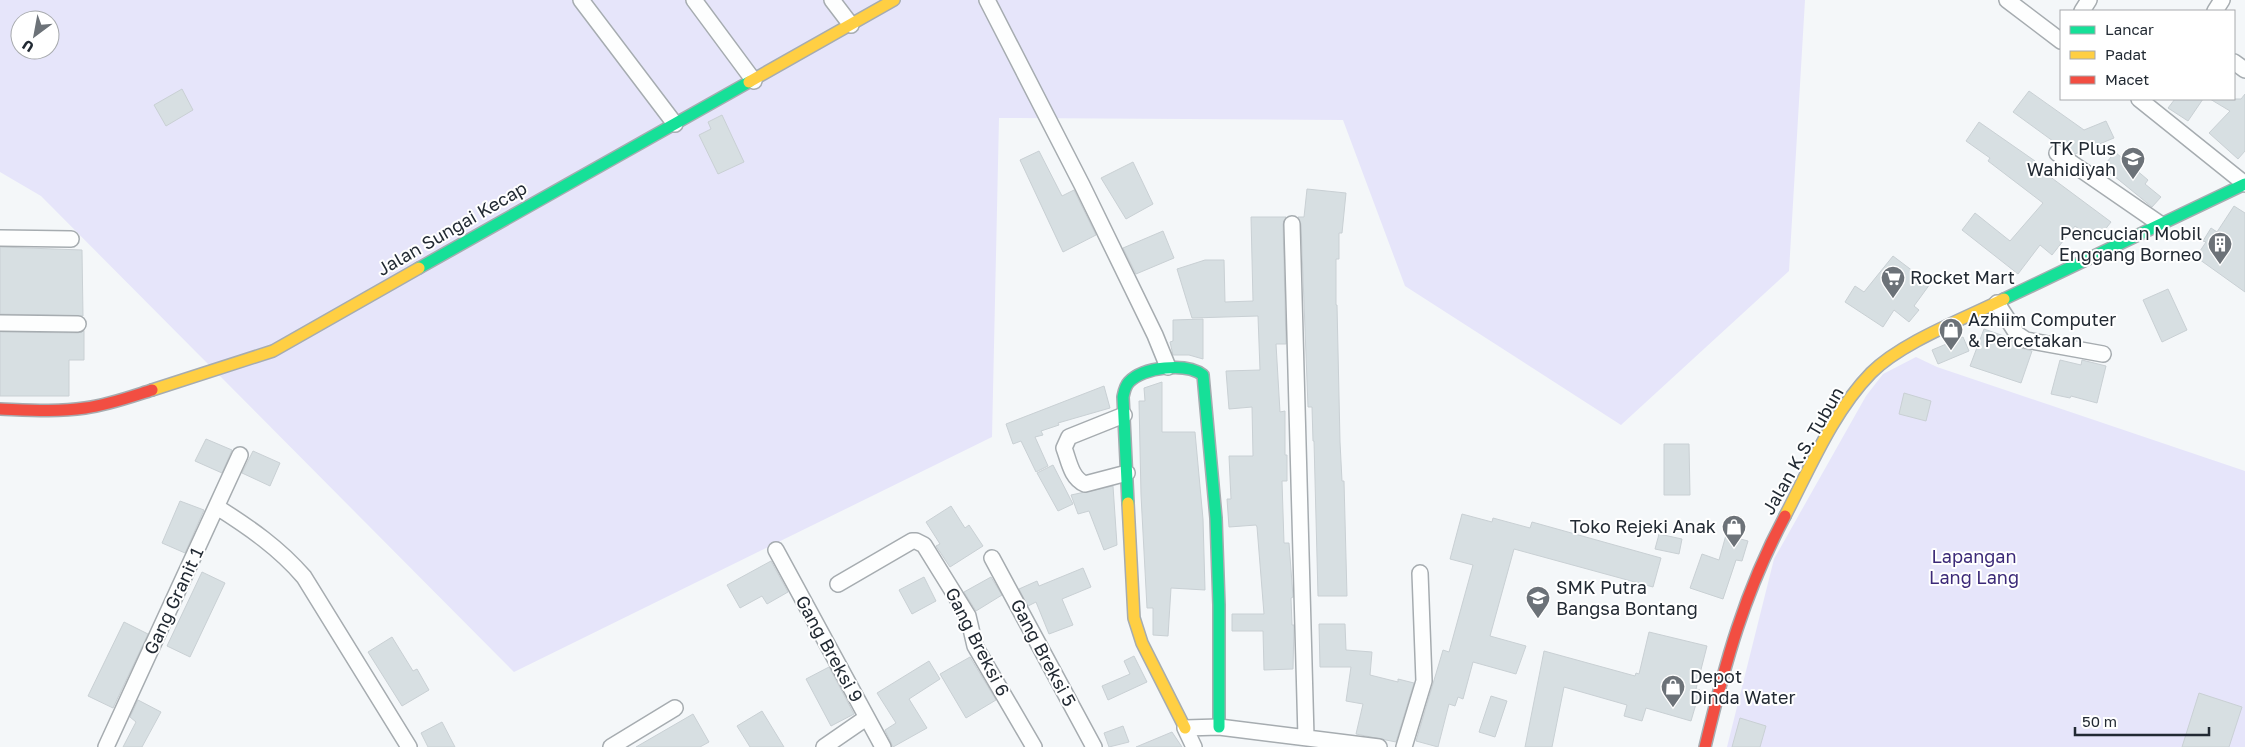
<svg xmlns="http://www.w3.org/2000/svg" width="2245" height="747" viewBox="0 0 2245 747" font-family="'Golos Text',sans-serif">
	<style>
		.green { fill: #e6e5fa; fill-rule: evenodd }
		.building { fill: #d7dfe2; stroke: #c9d0d4 }
		.lines { fill: none; stroke-linecap: round; stroke-linejoin: round }
		.street-casing { stroke: #a6acb0; stroke-width: 18 }
		.fast-casing { stroke: #a6acb0; stroke-width: 14 }
		.slow-casing { stroke: #a6acb0; stroke-width: 14 }
		.jam-casing { stroke: #a6acb0; stroke-width: 14 }
		.street { stroke: #fdfefe; stroke-width: 15 }
		.fast { stroke: #16e098; stroke-width: 11 }
		.slow { stroke: #ffcf43; stroke-width: 11 }
		.jam { stroke: #f24e42; stroke-width: 11 }
		.labels { text-anchor: middle; stroke-width: 4; stroke-linejoin: round; paint-order: stroke }
		.poi-label { font-size: 18px; fill: #222a33; stroke: #fff; text-anchor: start }
		.street-label { font-size: 18px; fill: #222a33; stroke: #fff }
		.park-label { font-size: 18px; fill: #3c2a78; stroke: #fff }
	</style>
	<rect width="100%" height="100%" fill="#f4f7f9"/>
	<path class="green" d="M 0,0 L 1805,0 L 1789,271 L 1621,425 L 1405,286 L 1343,120 L 999,118 L 992,437 L 514,672 L 41,196 L 0,172 ZM 20,20 L 50,20 L 50,50 L 20,50 Z
		M 1916,357 L 1937,367 L 2245,471 L 2245,747 L 1727,747 L 1774,559 L 1866,396 L 1883,374 Z"/>
	<path class="building" d="M 182,89 L 193,110 L 166,126 L 154,105 Z
		M 2029,91 L 2084,130 L 2106,121 L 2114,138 L 2075,154 L 2057,144 L 2013,112 Z
		M 2245,94 L 2245,151 L 2238,159 L 2209,133 L 2230,111 L 2210,99 L 2241,99 Z
		M 2175,99 L 2203,99 L 2188,121 L 2168,108 Z
		M 722,115 L 744,162 L 718,174 L 699,135 L 711,129 L 708,122 Z
		M 1979,122 L 2035,161 L 2033,164 L 2111,222 L 2097,240 L 2095,241 L 2075,226 L 2052,255 L 2040,245 L 2018,274 L 1962,230 L 1975,213 L 2010,241 L 2043,203 L 1988,161 L 1990,158 L 1966,141 Z
		M 1039,151 L 1062,196 L 1074,190 L 1096,235 L 1063,252 L 1020,160 Z
		M 2115,152 L 2148,180 L 2145,184 L 2161,197 L 2152,207 L 2103,167 Z
		M 1133,162 L 1153,204 L 1126,219 L 1101,178 Z
		M 1307,189 L 1346,193 L 1342,233 L 1339,233 L 1339,259 L 1336,259 L 1336,305 L 1337,305 L 1340,442 L 1342,481 L 1344,481 L 1347,596 L 1318,596 L 1314,441 L 1313,441 L 1312,407 L 1308,407 L 1301,224 L 1298,217 L 1304,217 Z
		M 2234,206 L 2245,213 L 2245,292 L 2196,257 L 2206,242 L 2203,241 L 2211,228 L 2217,232 Z
		M 1251,217 L 1286,217 L 1283,224 L 1286,344 L 1276,344 L 1280,412 L 1285,411 L 1285,455 L 1287,455 L 1287,481 L 1282,481 L 1284,543 L 1289,543 L 1293,597 L 1291,598 L 1292,625 L 1294,625 L 1293,669 L 1264,670 L 1263,631 L 1232,631 L 1232,614 L 1264,614 L 1257,527 L 1256,525 L 1229,527 L 1227,499 L 1231,499 L 1229,456 L 1253,456 L 1252,407 L 1229,409 L 1226,371 L 1260,370 L 1258,316 L 1192,318 L 1177,269 L 1205,260 L 1224,260 L 1225,302 L 1253,301 Z
		M 1163,231 L 1174,258 L 1136,274 L 1123,248 Z
		M 0,247 L 82,250 L 83,316 L 0,314 Z
		M 1893,256 L 1930,284 L 1914,306 L 1919,310 L 1909,322 L 1894,310 L 1883,327 L 1845,302 L 1855,286 L 1864,292 Z
		M 2168,289 L 2187,330 L 2162,342 L 2143,300 Z
		M 1203,319 L 1203,359 L 1189,355 L 1173,355 L 1170,342 L 1173,341 L 1173,320 Z
		M 1984,329 L 2004,336 L 2021,348 L 2032,351 L 2021,383 L 1970,366 Z
		M 84,331 L 84,360 L 69,360 L 69,396 L 0,396 L 0,332 L 78,333 Z
		M 1963,337 L 1969,351 L 1938,364 L 1932,350 Z
		M 2060,360 L 2081,365 L 2082,360 L 2106,366 L 2097,403 L 2071,396 L 2070,398 L 2051,394 Z
		M 1162,382 L 1162,432 L 1195,432 L 1203,519 L 1205,590 L 1171,588 L 1168,636 L 1153,635 L 1153,608 L 1147,608 L 1141,495 L 1139,401 L 1145,401 L 1144,388 Z
		M 1104,386 L 1110,408 L 1058,423 L 1059,425 L 1041,431 L 1043,435 L 1035,437 L 1048,466 L 1036,472 L 1021,441 L 1013,444 L 1006,424 Z
		M 1904,393 L 1931,401 L 1926,421 L 1899,414 Z
		M 206,439 L 232,450 L 222,473 L 195,461 Z
		M 1664,444 L 1689,444 L 1690,495 L 1664,495 Z
		M 253,451 L 280,463 L 270,486 L 242,473 Z
		M 1053,465 L 1073,504 L 1058,511 L 1037,473 Z
		M 1113,486 L 1117,545 L 1104,550 L 1089,511 L 1078,514 L 1071,495 Z
		M 180,501 L 204,510 L 185,553 L 162,543 Z
		M 951,506 L 965,528 L 969,525 L 983,546 L 950,567 L 936,546 L 940,544 L 926,522 Z
		M 1462,514 L 1492,522 L 1493,518 L 1530,528 L 1532,522 L 1661,558 L 1653,587 L 1514,549 L 1490,636 L 1526,646 L 1516,674 L 1473,662 L 1463,699 L 1458,697 L 1455,706 L 1449,704 L 1438,747 L 1416,741 L 1443,650 L 1449,652 L 1473,565 L 1450,559 Z
		M 1659,534 L 1682,539 L 1679,554 L 1655,549 Z
		M 1726,535 L 1748,541 L 1742,561 L 1736,560 L 1723,599 L 1690,588 L 1702,554 L 1719,560 Z
		M 771,561 L 788,592 L 767,604 L 762,596 L 740,608 L 727,585 Z
		M 1083,568 L 1091,587 L 1062,599 L 1073,625 L 1049,634 L 1036,602 L 1028,606 L 1019,589 L 1037,581 L 1039,586 Z
		M 202,572 L 225,583 L 190,657 L 167,646 Z
		M 924,577 L 936,601 L 912,614 L 899,590 Z
		M 991,577 L 1002,595 L 976,611 L 964,592 Z
		M 124,622 L 148,634 L 113,708 L 88,696 Z
		M 1319,624 L 1345,624 L 1346,650 L 1372,652 L 1370,675 L 1398,682 L 1398,679 L 1414,683 L 1396,742 L 1356,734 L 1363,704 L 1346,701 L 1351,667 L 1320,667 Z
		M 1649,632 L 1707,646 L 1696,689 L 1700,690 L 1691,721 L 1646,708 L 1642,721 L 1624,716 L 1627,705 L 1564,687 L 1552,747 L 1525,747 L 1544,651 L 1635,676 L 1636,673 L 1639,674 Z
		M 392,637 L 413,671 L 417,669 L 429,690 L 402,706 L 368,652 Z
		M 1134,656 L 1147,682 L 1108,700 L 1102,686 L 1130,674 L 1124,661 Z
		M 970,657 L 996,700 L 966,718 L 940,674 Z
		M 929,661 L 940,679 L 909,699 L 927,728 L 893,747 L 885,730 L 896,723 L 877,693 Z
		M 829,667 L 854,714 L 831,726 L 806,679 Z
		M 2199,693 L 2242,707 L 2229,747 L 2182,747 Z
		M 1491,696 L 1507,701 L 1495,737 L 1479,732 Z
		M 138,700 L 161,712 L 142,747 L 123,747 L 136,722 L 130,717 Z
		M 762,711 L 784,747 L 750,747 L 737,726 Z
		M 693,714 L 709,742 L 700,747 L 636,747 Z
		M 1740,718 L 1766,726 L 1760,747 L 1732,747 Z
		M 442,722 L 455,747 L 428,747 L 421,733 Z
		M 1123,726 L 1129,742 L 1109,747 L 1104,733 Z
		M 1172,732 L 1182,747 L 1136,747 Z"/>
	<g class="lines">
		<defs>
			<path id="street" d="M 581,0 L 675,124
				M 694,0 L 754,81
				M 832,0 L 851,25
				M 987,0 L 1082,185 L 1155,335 L 1168,367
				M 2007,0 L 2061,41
				M 2082,11 L 2089,0
				M 2215,11 L 2222,0
				M 2234,62 L 2245,70
				M 2139,99 L 2245,184
				M 2057,153 L 2160,224
				M 1292,224 L 1306,737
				M 0,238 L 71,239
				M 1997,303 L 2017,334 L 2026,340 L 2103,354
				M 0,323 L 78,324
				M 1124,415 L 1069,437 L 1064,448 C 1069,461 1071,478 1085,484 L 1127,473
				M 217,507 C 250,528 279,548 304,577 L 409,747
				M 776,550 L 883,747
				M 992,558 L 1094,747
				M 838,584 L 912,541 L 916,541 L 924,545 L 968,616 L 975,646 L 1034,747
				M 106,747 L 240,455
				M 611,747 L 675,708
				M 824,747 L 866,718
				M 1194,747 L 1185,728 L 1219,727 L 1379,747
				M 1404,747 L 1424,681 L 1420,573"/>
			<path id="fast" d="M 419,268 L 749,82
				M 2004,299 L 2245,184
				M 1128,503 L 1123,397 C 1124,392 1125,386 1129,382 C 1143,367 1186,362 1203,375 L 1216,518 L 1219,605 L 1219,727"/>
			<path id="slow" d="M 749,82 L 894,0
				M 152,390 L 273,351 L 419,268
				M 1128,503 L 1134,618 L 1142,643 L 1185,728
				M 1785,516 C 1810,468 1833,412 1871,373 C 1902,342 1964,319 2004,299"/>
			<path id="jam" d="M 0,409 C 28,410 57,412 85,408 C 108,405 130,397 152,390
				M 1705,747 C 1725,663 1744,593 1785,516"/>
		</defs>
		<use href="#street" class="street-casing"/>
		<use href="#fast" class="fast-casing"/>
		<use href="#slow" class="slow-casing"/>
		<use href="#jam" class="jam-casing"/>
		<use href="#street" class="street"/>
		<use href="#fast" class="fast"/>
		<use href="#slow" class="slow"/>
		<use href="#jam" class="jam"/>
	</g>
	<defs>
		<symbol id="school-pin" viewBox="-11 -11 22 30"><path d="M0 17L-7.5 6A9.5 9.5 0 1 1 7.5 6Z" fill="#6c7278" stroke="#fff"/><path d="M0-5L7-2L0 1L-7-2ZM-4 1L0 2.5L4 1V4Q0 6-4 4Z" fill="#fff"/></symbol>
		<symbol id="building-pin" viewBox="-11 -11 22 30"><path d="M0 17L-7.5 6A9.5 9.5 0 1 1 7.5 6Z" fill="#6c7278" stroke="#fff"/><path d="M-4-6H4V6H1V3H-1V6H-4ZM-2.5-4.3h1.7v1.8h-1.7ZM.8-4.3h1.7v1.8H.8ZM-2.5-1h1.7V.8h-1.7ZM.8-1h1.7V.8H.8Z" fill="#fff"/></symbol>
		<symbol id="supermarket-pin" viewBox="-11 -11 22 30"><path d="M0 17L-7.5 6A9.5 9.5 0 1 1 7.5 6Z" fill="#6c7278" stroke="#fff"/><path d="M-6-5.5h2.5l.6 2H6L4.5 2H-2.5L-4.4-4H-6ZM-1.5 3.2a1.3 1.3 0 1 0 .1 0ZM3 3.2a1.3 1.3 0 1 0 .1 0Z" fill="#fff"/></symbol>
		<symbol id="shop-pin" viewBox="-11 -11 22 30"><path d="M0 17L-7.5 6A9.5 9.5 0 1 1 7.5 6Z" fill="#6c7278" stroke="#fff"/><path d="M-5-2.5h2.3a2.7 3.5 0 0 1 5.4 0H5L5.5 6h-11ZM-1.5-2.5h3a1.5 2.3 0 0 0-3 0Z" fill="#fff"/></symbol>
	</defs>
	<g fill-rule="evenodd">
		<use href="#school-pin" x="2119" y="145" width="28" height="38"/>
		<use href="#building-pin" x="2206" y="230" width="28" height="38"/>
		<use href="#supermarket-pin" x="1879" y="264" width="28" height="38"/>
		<use href="#shop-pin" x="1937" y="316" width="28" height="38"/>
		<use href="#shop-pin" x="1720" y="513" width="28" height="38"/>
		<use href="#school-pin" x="1524" y="584" width="28" height="38"/>
		<use href="#shop-pin" x="1659" y="673" width="28" height="38"/>
	</g>
	<g class="labels">
		<g class="poi-label">
			<text x="2116" y="155" text-anchor="end">TK Plus<tspan x="2116" dy="21">Wahidiyah</tspan></text>
			<text x="2202" y="240" text-anchor="end">Pencucian Mobil<tspan x="2202" dy="21">Enggang Borneo</tspan></text>
			<text x="1910" y="284">Rocket Mart</text>
			<text x="1968" y="326">Azhiim Computer<tspan x="1968" dy="21">&amp; Percetakan</tspan></text>
			<text x="1716" y="533" text-anchor="end">Toko Rejeki Anak</text>
			<text x="1556" y="594">SMK Putra<tspan x="1556" dy="21">Bangsa Bontang</tspan></text>
			<text x="1690" y="683">Depot<tspan x="1690" dy="21">Dinda Water</tspan></text>
		</g>
		<g class="street-label">
			<text transform="translate(452 229) rotate(-30)" y="6">Jalan Sungai Kecap</text>
			<text transform="translate(1803 451) rotate(-60)" y="6">Jalan K.S. Tubun</text>
			<text transform="translate(174 601) rotate(-65)" y="6">Gang Granit 1</text>
			<text transform="translate(977 642) rotate(63)" y="6">Gang Breksi 6</text>
			<text transform="translate(829 649) rotate(61)" y="6">Gang Breksi 9</text>
			<text transform="translate(1043 653) rotate(62)" y="6">Gang Breksi 5</text>
		</g>
		<g class="park-label">
			<text x="1974" y="563">Lapangan<tspan x="1974" dy="21">Lang Lang</tspan></text>
		</g>
	</g>
	<rect x="2060" y="10" width="175" height="90" fill="#ffffff" stroke="#a7aaad"/>
	<rect x="2070" y="26" width="25" height="8" fill="#16e098" stroke="#a7aaad"/>
	<text x="2105" y="35" font-size="15" fill="#222a33">Lancar</text>
	<rect x="2070" y="51" width="25" height="8" fill="#ffcf43" stroke="#a7aaad"/>
	<text x="2105" y="60" font-size="15" fill="#222a33">Padat</text>
	<rect x="2070" y="76" width="25" height="8" fill="#f24e42" stroke="#a7aaad"/>
	<text x="2105" y="85" font-size="15" fill="#222a33">Macet</text>
	<g transform="translate(35 35) rotate(212)"><circle r="24" fill="#ffffff" stroke="#a7aaad"/>
	<path d="M0-4L9 19L0 12L-9 19Z" fill="#6c7278"/>
	<text y="-8" font-size="14" font-weight="bold" text-anchor="middle" fill="#222a33">U</text>
	</g>
	<path d="M2075 727v8h134v-8" fill="none" stroke="#222a33" stroke-width="2.5"/>
	<text x="2082" y="727" font-size="15" fill="#222a33" stroke="#ffffff" stroke-width="4" paint-order="stroke">50 m</text>
</svg>
